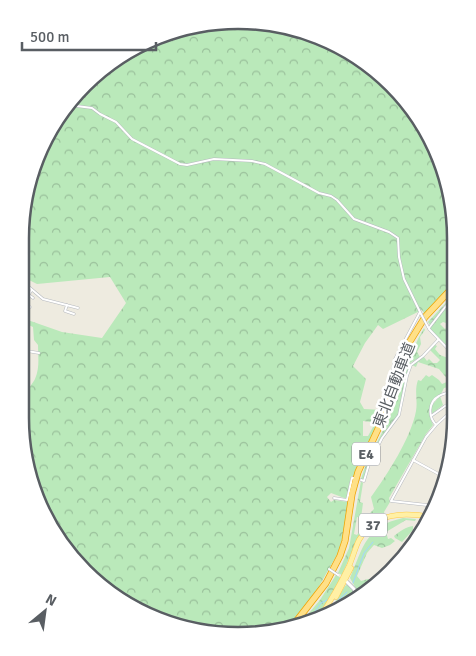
<svg xmlns="http://www.w3.org/2000/svg" width="476" height="656" viewBox="0 0 476 656" font-family="Signika,'Noto Sans JP',sans-serif">
	<style>
		.green { fill: #bae9ba }
		.forest { fill: url(#forest-crowns); fill-rule: evenodd }
		.lines { fill: none; stroke-linecap: round; stroke-linejoin: round }
		.stream { stroke: #a0d6ff; stroke-width: 1 }
		.minor-casing { stroke: #b6b9bf; stroke-width: 3 }
		.tertiary-casing { stroke: #b6b9bf; stroke-width: 4.5 }
		.primary-casing { stroke: #ffcb49; stroke-width: 5.5 }
		.motorway-casing { stroke: #efa300; stroke-width: 7 }
		.minor { stroke: #fff; stroke-width: 2 }
		.tertiary { stroke: #fff; stroke-width: 3 }
		.primary { stroke: #fff0a5; stroke-width: 4.5 }
		.motorway { stroke: #ffe087; stroke-width: 5.5 }
		.minor-bridge-casing { stroke: #b6b9bf; stroke-width: 3; stroke-linecap: butt }
		.minor-bridge { stroke: #fff; stroke-width: 2 }
		.labels { text-anchor: middle; stroke-width: 5; stroke-linejoin: round; paint-order: stroke }
		.shield { fill: #fff; stroke: #8b8e92; stroke-width: 1 }
		.shield-label { font-size: 14px; font-weight: bold; fill: #595e63 }
		.street-label { font-size: 15px; fill: #595e63; stroke: #fff }
		.rim { fill: none; stroke: #595e63; stroke-width: 2.5 }
	</style>
	<defs>
		<pattern id="forest-crowns" width="20" height="18" patternUnits="userSpaceOnUse" patternTransform="scale(1.25)"><rect width="20" height="18" fill="#bae9ba"/><path d="M2 6a3 3 0 1 1 6 0M12 15a3 3 0 1 1 6 0" fill="none" stroke="#9ac09b"/></pattern>
	</defs>
	<rect width="100%" height="100%" fill="#eeebe0"/>
	<path class="green" d="M 440,396 L 443,405 L 433,413 L 431,413 L 432,405 Z"/>
	<path class="forest" d="M 253,20 L 335,43 L 402,94 L 439,154 L 454,209 L 455,282 L 425,315 L 422,310 L 383,329 L 378,325 L 365,343 L 353,366 L 366,379 L 360,402 L 364,409 L 383,410 L 354,477 L 351,476 L 347,499 L 331,493 L 327,497 L 331,502 L 334,500 L 349,502 L 345,529 L 338,553 L 318,588 L 286,629 L 266,634 L 196,632 L 142,614 L 94,582 L 57,539 L 28,475 L 20,418 L 20,392 L 29,390 C 30,385 33,383 35,379 C 40,368 38,356 38,345 L 34,340 L 33,327 L 22,322 L 22,318 L 62,332 L 102,338 L 126,303 L 110,277 L 37,284 L 23,277 L 24,195 L 49,129 L 94,74 L 168,31 ZM 363,421 L 371,422 L 373,427 L 368,436 L 363,436 Z
		M 455,293 L 455,297 L 444,306 L 430,325 L 428,322 Z
		M 446,307 L 455,310 L 455,318 L 452,321 L 455,324 L 455,331 L 449,321 L 446,323 L 443,322 L 440,324 L 445,329 L 447,327 L 455,335 L 455,352 L 449,349 L 430,329 L 432,324 Z
		M 424,328 L 425,330 L 420,337 L 421,344 L 417,352 L 420,357 L 410,363 L 399,413 L 394,422 L 385,432 L 370,461 L 364,479 L 361,479 C 368,455 382,435 392,412 C 403,384 408,354 424,328 Z
		M 435,345 L 437,346 L 435,349 L 440,355 L 448,358 L 449,352 L 455,357 L 455,365 L 453,358 L 447,361 L 453,377 L 455,377 L 455,387 L 453,386 L 444,388 L 441,394 L 431,403 L 430,417 L 433,425 L 426,434 L 389,498 L 390,502 L 384,512 L 385,516 L 373,523 L 353,549 L 342,575 L 338,573 L 349,548 L 361,481 L 363,483 L 360,502 L 363,503 L 361,518 L 357,517 L 354,534 L 357,535 L 363,526 L 361,522 L 374,509 L 371,497 C 387,475 411,438 416,411 C 418,400 414,391 418,380 L 421,381 L 426,375 L 429,377 L 432,375 L 439,380 L 442,384 L 449,381 L 439,369 L 418,362 L 416,367 L 412,365 L 424,357 L 427,361 L 429,359 L 433,363 L 437,363 L 440,360 L 430,350 Z
		M 403,518 L 416,519 L 415,521 L 406,520 L 386,532 L 388,539 L 391,538 L 395,541 L 390,545 L 382,548 L 374,545 L 367,553 L 357,576 L 361,581 L 368,579 L 383,580 L 360,596 L 350,578 C 363,547 366,526 403,518 Z
		M 413,526 L 413,530 L 402,542 L 395,538 L 394,536 C 400,531 406,527 413,526 Z
		M 336,575 L 341,578 L 315,621 L 299,625 L 320,600 Z
		M 348,584 L 354,593 L 355,599 L 327,616 L 345,586 Z"/>
	<g class="lines">
		<path class="stream" d="M 353,583 L 364,553 L 373,542
			M 333,599 L 340,599 L 347,592
			M 307,623 L 321,603 L 329,599"/>
		<defs>
			<path id="minor" d="M 69,105 L 92,108 L 100,114 L 116,122 L 132,139 L 180,164 L 187,165 L 214,159 L 252,161 L 265,164 L 319,193 L 331,196 L 337,200 L 354,219 L 389,232 L 398,238 L 399,257 L 404,279 L 421,314
				M 23,282 L 43,299 L 78,308
				M 29,295 L 33,298
				M 67,305 L 65,311 L 74,314
				M 22,306 L 31,291
				M 22,307 L 30,307
				M 429,328 L 446,306 L 455,308
				M 429,329 L 450,351
				M 21,350 L 39,353
				M 21,390 L 22,327
				M 455,391 C 450,392 444,393 439,396 C 428,402 428,417 436,425 L 447,415 L 455,411
				M 386,399 L 395,359 L 420,312
				M 431,416 L 445,406 L 455,401
				M 436,425 L 426,437 L 391,501 L 436,506
				M 413,460 L 444,477
				M 361,480 L 364,481 L 369,464 L 382,438 L 399,415 L 407,376 L 411,365 L 423,356 L 438,340
				M 334,498 L 347,500 L 352,478 L 354,478
				M 426,515 L 427,505"/>
			<path id="tertiary" d="M 450,351 L 455,355
				M 345,580 L 354,589 L 357,598"/>
			<path id="primary" d="M 336,597 L 351,568
				M 318,620 C 330,602 340,585 349,566 C 353,557 355,548 359,540 C 376,512 403,512 431,517"/>
			<path id="motorway" d="M 291,628 L 326,583 L 340,556 L 345,541 L 352,494 L 358,472 L 385,414 L 409,343 L 425,317 L 455,285"/>
		</defs>
		<use href="#minor" class="minor-casing"/>
		<use href="#tertiary" class="tertiary-casing"/>
		<use href="#primary" class="primary-casing"/>
		<use href="#motorway" class="motorway-casing"/>
		<use href="#minor" class="minor"/>
		<use href="#tertiary" class="tertiary"/>
		<use href="#primary" class="primary"/>
		<use href="#motorway" class="motorway"/>
		<defs>
			<path id="minor-bridge" d="M 421,314 L 428,327
				M 329,569 L 338,575"/>
		</defs>
		<use href="#minor-bridge" class="minor-bridge-casing"/>
		<use href="#minor-bridge" class="minor-bridge"/>
	</g>
	<g class="labels">
		<g class="shield">
			<rect x="352" y="442.5" width="28" height="23" rx="4"/>
			<rect x="359" y="513.5" width="28" height="23" rx="4"/>
		</g>
		<g class="shield-label">
			<text x="366" y="459">E4</text>
			<text x="373" y="530">37</text>
		</g>
		<g class="street-label">
			<text transform="translate(394 385) rotate(-69)" y="5">東北自動車道</text>
		</g>
	</g>
	<path d="M0 0H476V656H0ZM238 29H238A209 209 0 0 1 447 238V418A209 209 0 0 1 238 627H238A209 209 0 0 1 29 418V238A209 209 0 0 1 238 29Z" fill="#fff" fill-rule="evenodd"/>
	<path class="rim" d="M238 29H238A209 209 0 0 1 447 238V418A209 209 0 0 1 238 627H238A209 209 0 0 1 29 418V238A209 209 0 0 1 238 29Z"/>
	<g transform="translate(45 611) rotate(29)" stroke="#ffffff" stroke-width="4" paint-order="stroke">
	<path d="M0-4L9 19L0 12L-9 19Z" fill="#595e63"/>
	<text y="-8" font-size="14" font-weight="bold" text-anchor="middle" fill="#595e63">N</text>
	</g>
	<path d="M22 42v8h134v-8" fill="none" stroke="#595e63" stroke-width="2.5"/>
	<text x="30" y="42" font-size="15" fill="#595e63" stroke="#ffffff" stroke-width="4" paint-order="stroke">500 m</text>
</svg>
